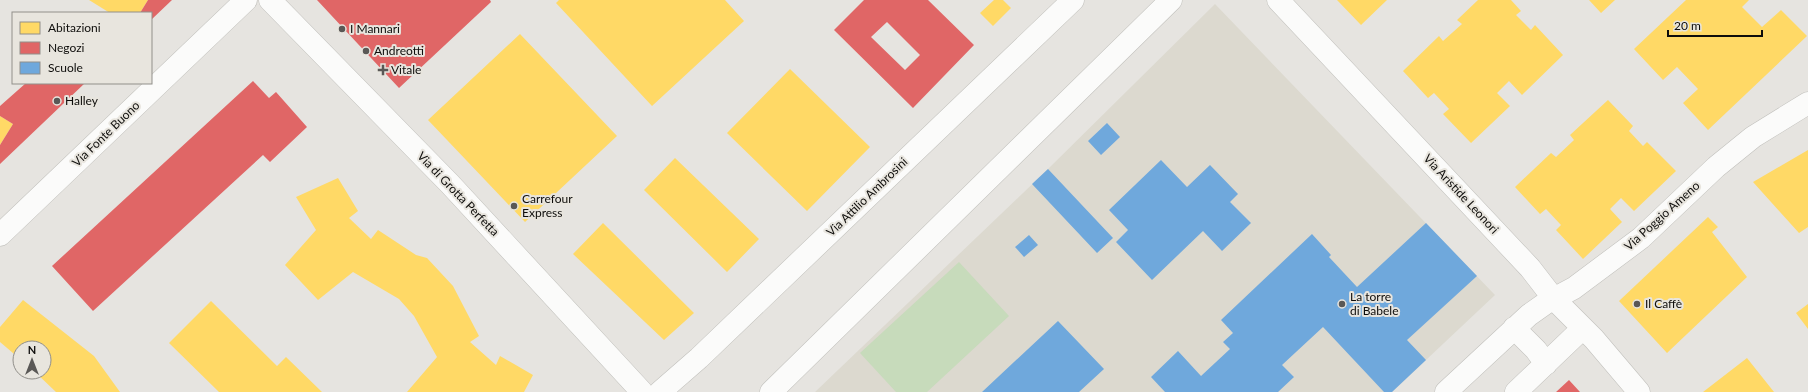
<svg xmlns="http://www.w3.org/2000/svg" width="1808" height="392" viewBox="0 0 1808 392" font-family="Lato,sans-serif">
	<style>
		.built { fill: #dcd9cf }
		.green { fill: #c7dbbb }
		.homes { fill: #ffd966 }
		.shops { fill: #e06666; fill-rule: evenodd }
		.schools { fill: #6fa8dc }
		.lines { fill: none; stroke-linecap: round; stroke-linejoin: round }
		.minor-casing { stroke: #c1c0bc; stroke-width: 23 }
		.minor { stroke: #fbfbfa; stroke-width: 22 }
		.poi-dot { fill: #5a5856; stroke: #e8e5de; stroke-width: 1.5 }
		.labels { text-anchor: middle; stroke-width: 4; stroke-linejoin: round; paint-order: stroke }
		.poi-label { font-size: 12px; fill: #0e0d0b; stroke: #e8e5de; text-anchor: start }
		.street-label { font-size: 12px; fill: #0e0d0b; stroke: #e8e5de }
	</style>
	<rect width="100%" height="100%" fill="#e6e4e0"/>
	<path class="built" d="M 1215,4 L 1495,295 L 1392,392 L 815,392 L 1048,169 Z"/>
	<path class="green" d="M 959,262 L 1009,316 L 927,392 L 896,392 L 860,353 Z"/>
	<path class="homes" d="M 89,0 L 148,0 L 140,13 L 110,13 Z
		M 559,0 L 725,0 L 744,21 L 652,106 L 556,3 Z
		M 994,0 L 1003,0 L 1011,8 L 993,26 L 980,13 Z
		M 1337,0 L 1387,0 L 1361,25 Z
		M 1478,0 L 1511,0 L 1521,11 L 1516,15 L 1531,30 L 1535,25 L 1563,55 L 1522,95 L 1509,81 L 1497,93 L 1510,106 L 1471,143 L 1443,114 L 1449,109 L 1434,93 L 1428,98 L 1403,71 L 1439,36 L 1443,41 L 1462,24 L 1457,20 Z
		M 1589,0 L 1615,0 L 1601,13 Z
		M 1686,0 L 1749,0 L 1742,7 L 1762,27 L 1781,10 L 1807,36 L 1708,130 L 1683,103 L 1698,89 L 1677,67 L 1663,80 L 1634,49 Z
		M 520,34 L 617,136 L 525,222 L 428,120 Z
		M 790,69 L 870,147 L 807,211 L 727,133 Z
		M 1608,100 L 1633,126 L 1629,131 L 1643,146 L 1647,142 L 1676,171 L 1634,211 L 1621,198 L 1610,209 L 1622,222 L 1583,259 L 1556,230 L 1561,225 L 1546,209 L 1540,214 L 1515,187 L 1551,153 L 1556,157 L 1574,140 L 1570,135 Z
		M 0,116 L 13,124 L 0,145 Z
		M 1808,150 L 1808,227 L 1799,233 L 1753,182 Z
		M 675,158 L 759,239 L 727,272 L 644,190 Z
		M 338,178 L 358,211 L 349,218 L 371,239 L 378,230 L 416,255 L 427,258 L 453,286 L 479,336 L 470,342 L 496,365 L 500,356 L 533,375 L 524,392 L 407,392 L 437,357 L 414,316 L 399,299 L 353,272 L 318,300 L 285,265 L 316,230 L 296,197 Z
		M 1708,217 L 1718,227 L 1712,232 L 1747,277 L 1667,353 L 1619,301 Z
		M 603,223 L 694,313 L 664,340 L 573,254 Z
		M 23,300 L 94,356 L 120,392 L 56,392 L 35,372 L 44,372 L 44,348 L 20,348 L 20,359 L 0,342 L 0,327 Z
		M 211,301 L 277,366 L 286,357 L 322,392 L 219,392 L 169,343 Z
		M 1808,304 L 1808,329 L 1796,313 Z
		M 1747,358 L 1774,392 L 1703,392 Z"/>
	<path class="shops" d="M 148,0 L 172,0 L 151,20 L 151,13 L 140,13 Z
		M 317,0 L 490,0 L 491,2 L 399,88 Z
		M 864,0 L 928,0 L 974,45 L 913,108 L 834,30 ZM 887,22 L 920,55 L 905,70 L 871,37 Z
		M 253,81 L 269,98 L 276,92 L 307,127 L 270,162 L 263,155 L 93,311 L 52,266 Z
		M 26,83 L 85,83 L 0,164 L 0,145 L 13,124 L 0,116 L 0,106 Z
		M 1569,380 L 1580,392 L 1556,392 Z"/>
	<path class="schools" d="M 1107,123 L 1120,137 L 1101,155 L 1088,141 Z
		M 1161,160 L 1187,187 L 1210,165 L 1238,194 L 1230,202 L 1251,223 L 1222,251 L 1203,231 L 1152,280 L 1116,242 L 1128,230 L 1109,210 Z
		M 1048,169 L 1113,238 L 1097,253 L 1032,184 Z
		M 1426,223 L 1477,276 L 1407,340 L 1426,360 L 1392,392 L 1384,392 L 1323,327 L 1282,365 L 1294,377 L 1278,392 L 1165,392 L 1151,377 L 1178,351 L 1201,376 L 1230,349 L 1223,342 L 1233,333 L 1221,320 L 1312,234 L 1331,255 L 1329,257 L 1357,287 Z
		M 1029,235 L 1038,245 L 1024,257 L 1015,247 Z
		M 1058,321 L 1104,369 L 1079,392 L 982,392 Z"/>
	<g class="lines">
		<defs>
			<path id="minor" d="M 270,0 L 450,184 L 642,392
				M 1278,0 L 1530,268 L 1554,299 L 1594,339 L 1639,392
				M 0,235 L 246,0
				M 1514,328 L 1536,350 L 1546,364
				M 660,392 L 699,358 L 1073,0
				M 771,392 L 1171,0
				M 1446,392 L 1529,315 L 1546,303 L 1574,288 L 1641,238 L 1716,167 L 1753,137 L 1808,103
				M 1516,392 L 1583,328"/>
		</defs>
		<use href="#minor" class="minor-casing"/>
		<use href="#minor" class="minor"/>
	</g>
	<g class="poi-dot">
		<circle cx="342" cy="29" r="4"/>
		<circle cx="366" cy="51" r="4"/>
		<path d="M381 64h4v4h4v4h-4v4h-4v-4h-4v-4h4z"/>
		<circle cx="57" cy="101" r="4"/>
		<circle cx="514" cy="206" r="4"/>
		<circle cx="1342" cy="304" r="4"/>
		<circle cx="1637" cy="304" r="4"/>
	</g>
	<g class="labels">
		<g class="poi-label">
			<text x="350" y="33">I Mannari</text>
			<text x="374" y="55">Andreotti</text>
			<text x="391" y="74">Vitale</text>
			<text x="65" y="105">Halley</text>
			<text x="522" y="203">Carrefour<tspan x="522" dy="14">Express</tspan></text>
			<text x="1350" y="301">La torre<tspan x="1350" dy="14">di Babele</tspan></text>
			<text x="1645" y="308">Il Caffè</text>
		</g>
		<g class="street-label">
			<text transform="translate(106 134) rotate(-44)" y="4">Via Fonte Buono</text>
			<text transform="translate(458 194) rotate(46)" y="4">Via di Grotta Perfetta</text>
			<text transform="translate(1461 194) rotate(47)" y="4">Via Aristide Leonori</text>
			<text transform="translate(867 197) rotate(-44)" y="4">Via Attilio Ambrosini</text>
			<text transform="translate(1662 216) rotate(-42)" y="4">Via Poggio Ameno</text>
		</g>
	</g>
	<rect x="12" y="12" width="140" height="72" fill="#e8e5de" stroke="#918f8a"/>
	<rect x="20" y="22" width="20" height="12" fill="#ffd966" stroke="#918f8a"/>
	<text x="48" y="32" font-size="12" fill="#0e0d0b">Abitazioni</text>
	<rect x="20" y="42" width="20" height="12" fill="#e06666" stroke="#918f8a"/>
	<text x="48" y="52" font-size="12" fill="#0e0d0b">Negozi</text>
	<rect x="20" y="62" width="20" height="12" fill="#6fa8dc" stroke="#918f8a"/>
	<text x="48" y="72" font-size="12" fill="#0e0d0b">Scuole</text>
	<g transform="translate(32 360)"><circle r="19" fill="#e8e5de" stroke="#918f8a"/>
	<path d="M0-3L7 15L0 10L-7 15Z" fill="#5a5856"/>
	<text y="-6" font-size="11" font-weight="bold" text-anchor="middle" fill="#0e0d0b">N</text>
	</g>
	<path d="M1668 30v6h94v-6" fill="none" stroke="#0e0d0b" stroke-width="2"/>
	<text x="1674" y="30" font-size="12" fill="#0e0d0b" stroke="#e8e5de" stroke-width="3" paint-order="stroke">20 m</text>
</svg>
